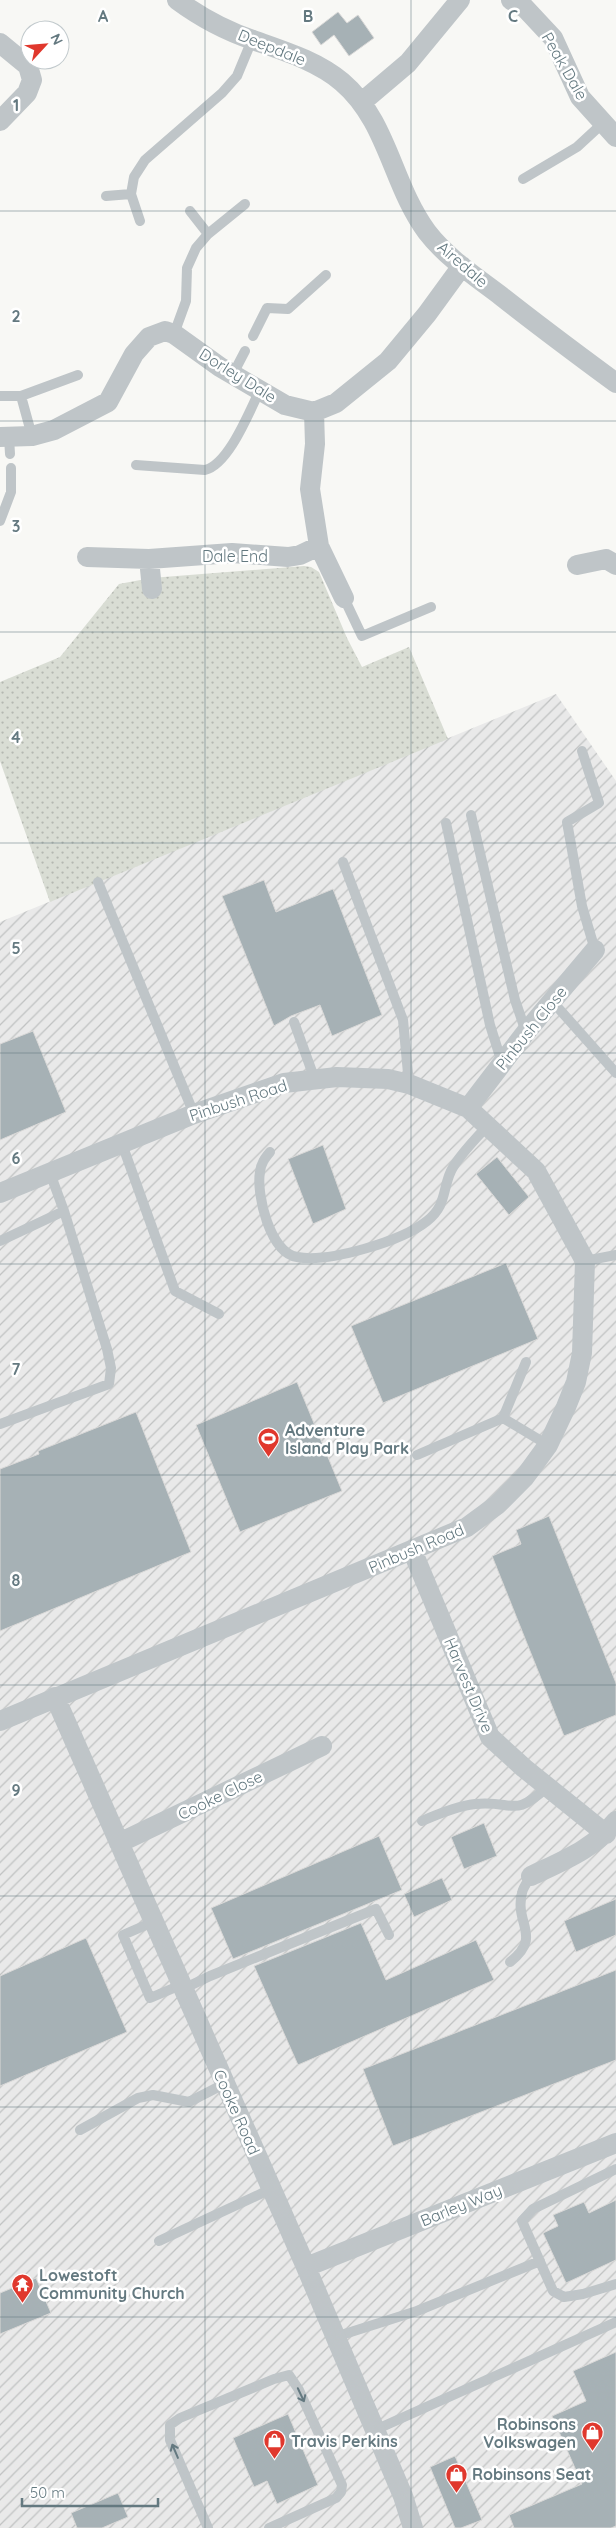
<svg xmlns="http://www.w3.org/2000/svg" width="616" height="2528" viewBox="0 0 616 2528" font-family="Quicksand,sans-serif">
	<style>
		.industrial { fill: url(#industrial-furrows) }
		.park { fill: url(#park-dots) }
		.building { fill: #a6b1b5; stroke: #dad9d8 }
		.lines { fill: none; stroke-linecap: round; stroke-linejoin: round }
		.lane { stroke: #bfc5c8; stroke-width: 10 }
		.street { stroke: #bfc5c8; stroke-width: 20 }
		.oneway { stroke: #647980 }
		.grid { fill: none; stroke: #647980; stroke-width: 1; stroke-opacity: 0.55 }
		.labels { text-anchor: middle; stroke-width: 5; stroke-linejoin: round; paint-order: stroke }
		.street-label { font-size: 16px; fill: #647980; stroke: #fff }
		.poi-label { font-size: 16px; font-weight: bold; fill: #647980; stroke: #fff; text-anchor: start }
		.grid-label { font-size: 16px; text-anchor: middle; font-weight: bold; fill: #647980; stroke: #fff; stroke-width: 5; stroke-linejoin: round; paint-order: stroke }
	</style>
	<defs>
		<pattern id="industrial-furrows" width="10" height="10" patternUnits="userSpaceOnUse" patternTransform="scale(1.25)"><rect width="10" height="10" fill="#e9e9e9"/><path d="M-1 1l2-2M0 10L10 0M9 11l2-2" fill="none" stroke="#c0c2c2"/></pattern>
		<pattern id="park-dots" width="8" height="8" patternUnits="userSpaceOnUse" patternTransform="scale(1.25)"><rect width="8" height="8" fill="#d9ddd4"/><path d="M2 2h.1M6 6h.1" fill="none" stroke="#b4b8b1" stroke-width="1.8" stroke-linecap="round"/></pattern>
	</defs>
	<rect width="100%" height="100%" fill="#f8f8f5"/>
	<path class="industrial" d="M 556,694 L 616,781 L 616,2528 L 0,2528 L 0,922 Z"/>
	<path class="park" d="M 304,566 L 311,567 L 319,572 L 347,638 L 362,667 L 409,647 L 448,739 L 50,902 L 0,761 L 0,682 L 60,657 L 119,584 L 151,578 Z"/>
	<path class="building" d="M 338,12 L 347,23 L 358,15 L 374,38 L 349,56 L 334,35 L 321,45 L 312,32 Z
		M 264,880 L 276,912 L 333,889 L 382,1015 L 332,1036 L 320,1005 L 291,1016 L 274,1026 L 222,896 Z
		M 33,1031 L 66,1112 L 0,1140 L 0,1044 Z
		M 323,1145 L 346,1209 L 313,1224 L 288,1159 Z
		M 497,1157 L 529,1197 L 509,1215 L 476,1174 Z
		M 506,1263 L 538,1339 L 383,1403 L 351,1326 Z
		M 297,1382 L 342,1491 L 240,1532 L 196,1425 Z
		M 136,1412 L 191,1552 L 0,1631 L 0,1469 L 39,1454 L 38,1451 Z
		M 549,1516 L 616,1683 L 616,1715 L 564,1736 L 492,1556 L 521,1544 L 516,1530 Z
		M 484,1823 L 497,1856 L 464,1869 L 451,1837 Z
		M 379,1836 L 402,1890 L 233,1959 L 211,1908 Z
		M 442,1878 L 452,1900 L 414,1917 L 404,1894 Z
		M 616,1899 L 616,1935 L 576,1952 L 564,1921 Z
		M 361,1923 L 386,1980 L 476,1940 L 494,1980 L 298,2065 L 254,1966 Z
		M 86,1938 L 127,2032 L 0,2086 L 0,1976 Z
		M 616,1970 L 616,2060 L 393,2146 L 363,2069 Z
		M 616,2200 L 616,2260 L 566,2283 L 543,2233 L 558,2226 L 553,2215 L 584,2202 L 589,2213 Z
		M 36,2278 L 51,2313 L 0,2334 L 0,2293 Z
		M 616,2352 L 616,2526 L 611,2528 L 514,2528 L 509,2515 L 582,2484 L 552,2416 L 586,2401 L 573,2371 Z
		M 288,2414 L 318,2485 L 277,2504 L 267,2481 L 254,2487 L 233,2438 Z
		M 455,2456 L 482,2520 L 461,2528 L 455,2528 L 430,2467 Z
		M 118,2493 L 128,2517 L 102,2528 L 77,2528 L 71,2513 Z"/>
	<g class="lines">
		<path class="lane" d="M 523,179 L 577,147 L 603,123
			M 106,196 L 131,194
			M 190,211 L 208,234
			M 140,221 L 131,194 L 134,177 L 145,160 L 222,93 L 237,76 L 252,40
			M 174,334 L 186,301 L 187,268 L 196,248 L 208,234 L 245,204
			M 253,336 L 267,308 L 288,309 L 326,275
			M 233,374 L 245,351
			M 0,396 L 21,396
			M 32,436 L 21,396 L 78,375
			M 9,437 L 10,454
			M 136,465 L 205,470 C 229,464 249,412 260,390
			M 0,521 L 11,492 L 11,468
			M 344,598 L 362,636 L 431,607
			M 582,751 L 599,803 L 567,822 L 582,906 L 595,950
			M 471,815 L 515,1000 L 526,1032
			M 446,823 L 490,1025 L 502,1063
			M 343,862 L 403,1020 L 409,1084
			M 98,882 L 194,1114
			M 552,1001 L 616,1073
			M 294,1022 L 315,1080
			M 122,1144 L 175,1291 L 219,1314
			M 270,1152 C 265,1158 261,1163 260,1172 C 256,1194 270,1253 297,1257 C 329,1263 402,1241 427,1221 C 447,1205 442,1190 451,1171 C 459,1155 476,1139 487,1126
			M 0,1241 L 64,1211 L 50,1173
			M 585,1261 L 616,1255
			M 503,1418 L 526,1362
			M 0,1424 L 109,1384 L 111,1368 L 107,1349 L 64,1211
			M 417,1455 L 503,1418 L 548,1445
			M 422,1821 C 438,1814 458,1806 475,1804 C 514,1800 513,1819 547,1787
			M 153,1922 L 123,1935 L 150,1998 L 181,1985
			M 510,1962 C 543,1936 514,1924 522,1893 C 523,1887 528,1881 531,1876
			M 183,1989 L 210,1976 L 376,1909 L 389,1935
			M 80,2130 L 138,2098 L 153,2095 L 189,2102 L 224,2084
			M 616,2169 L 533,2209 L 522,2221 L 553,2291 L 564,2297 L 583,2294 L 616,2284
			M 159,2241 L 271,2189
			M 335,2337 L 417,2311 L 540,2261
			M 375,2430 L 616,2322
			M 208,2528 L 170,2440 L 170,2425 L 180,2418 L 274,2379 L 289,2375 L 299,2390 L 342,2485 L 341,2492 L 336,2498 L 269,2528"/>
		<path class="street" d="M 177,0 C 200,17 226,31 253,40 C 284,51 317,61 342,82 C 388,121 392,185 427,232 C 447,258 476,277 501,296 C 539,326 578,355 616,383
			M 511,0 L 525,8 L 553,38 L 580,97 L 616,137
			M 0,43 L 28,66 L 32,80 L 27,93 L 0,121
			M 362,102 L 408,63 L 460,0
			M 314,412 L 315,444 L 310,489 L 319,546 L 344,598
			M 0,437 L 32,436 L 54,430 L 108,402 L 134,354 L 149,337 L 165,331 L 174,334 L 220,367 L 285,405 L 314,412 L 336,403 L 388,361 L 427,314 L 462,266
			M 87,557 L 149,559 L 232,553 L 288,557 L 300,555 L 319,546
			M 149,559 L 152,589
			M 577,565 L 606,559 L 616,565
			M 468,1108 L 526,1032 L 595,950
			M 0,1193 L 194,1114 L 284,1083 L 337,1077 L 388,1079 L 409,1084 L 468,1108 L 536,1171 L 585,1261 L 582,1353 L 576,1382 L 566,1407 L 548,1445 L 524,1478 L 497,1505 L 467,1527 L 0,1721
			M 412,1550 L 490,1737 L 524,1768 L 606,1834
			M 55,1697 L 306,2267 L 403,2496 L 413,2528
			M 119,1843 L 322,1746
			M 531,1876 C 562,1861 594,1849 616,1821
			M 306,2267 L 616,2143"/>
	</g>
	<defs><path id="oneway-shaft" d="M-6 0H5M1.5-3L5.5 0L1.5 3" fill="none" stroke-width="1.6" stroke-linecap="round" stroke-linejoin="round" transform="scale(1.25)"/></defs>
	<g class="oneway">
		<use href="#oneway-shaft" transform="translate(301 2395) rotate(65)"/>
		<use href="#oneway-shaft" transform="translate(175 2451) rotate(-113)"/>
	</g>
	<path class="grid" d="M 205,0 L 205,2528M 411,0 L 411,2528M 0,211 L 616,211M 0,421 L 616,421M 0,632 L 616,632M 0,843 L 616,843M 0,1053 L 616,1053M 0,1264 L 616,1264M 0,1475 L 616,1475M 0,1685 L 616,1685M 0,1896 L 616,1896M 0,2107 L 616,2107M 0,2317 L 616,2317"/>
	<defs>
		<symbol id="stadium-pin" viewBox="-11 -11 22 30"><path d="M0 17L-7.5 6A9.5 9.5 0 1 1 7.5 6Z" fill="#e0382d" stroke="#fff"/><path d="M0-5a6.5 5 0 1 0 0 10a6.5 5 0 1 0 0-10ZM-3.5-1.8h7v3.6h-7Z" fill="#fff"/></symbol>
		<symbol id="temple-pin" viewBox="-11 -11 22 30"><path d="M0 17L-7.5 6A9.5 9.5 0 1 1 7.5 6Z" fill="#e0382d" stroke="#fff"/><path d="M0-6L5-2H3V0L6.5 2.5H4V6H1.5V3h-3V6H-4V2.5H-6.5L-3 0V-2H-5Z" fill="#fff"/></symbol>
		<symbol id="shop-pin" viewBox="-11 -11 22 30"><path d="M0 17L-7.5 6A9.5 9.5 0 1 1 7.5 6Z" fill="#e0382d" stroke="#fff"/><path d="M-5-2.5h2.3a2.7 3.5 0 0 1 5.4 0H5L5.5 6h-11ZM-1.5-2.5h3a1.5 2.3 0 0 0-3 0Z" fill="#fff"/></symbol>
	</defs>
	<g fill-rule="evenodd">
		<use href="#stadium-pin" x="256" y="1426" width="25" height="34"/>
		<use href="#temple-pin" x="10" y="2272" width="25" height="34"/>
		<use href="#shop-pin" x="580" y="2420" width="25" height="34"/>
		<use href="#shop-pin" x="262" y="2428" width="25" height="34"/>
		<use href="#shop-pin" x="444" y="2462" width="25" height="34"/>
	</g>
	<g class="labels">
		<g class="street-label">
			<text transform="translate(272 47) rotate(22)" y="6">Deepdale</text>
			<text transform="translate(565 66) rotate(60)" y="6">Peak Dale</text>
			<text transform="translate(463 264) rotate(41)" y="6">Airedale</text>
			<text transform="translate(238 375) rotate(32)" y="6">Dorley Dale</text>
			<text x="235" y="562">Dale End</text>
			<text transform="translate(531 1028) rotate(-51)" y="6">Pinbush Close</text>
			<text transform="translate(238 1100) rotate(-18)" y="6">Pinbush Road</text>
			<text transform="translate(416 1548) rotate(-23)" y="6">Pinbush Road</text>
			<text transform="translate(469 1685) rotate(67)" y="6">Harvest Drive</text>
			<text transform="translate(220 1795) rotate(-26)" y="6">Cooke Close</text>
			<text transform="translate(237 2112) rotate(66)" y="6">Cooke Road</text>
			<text transform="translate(461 2205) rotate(-22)" y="6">Barley Way</text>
		</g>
		<g class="poi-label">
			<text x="285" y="1436">Adventure<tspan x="285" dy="18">Island Play Park</tspan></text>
			<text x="39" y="2281">Lowestoft<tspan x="39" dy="18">Community Church</tspan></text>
			<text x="576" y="2430" text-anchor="end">Robinsons<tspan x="576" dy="18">Volkswagen</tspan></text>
			<text x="291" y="2447">Travis Perkins</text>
			<text x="472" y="2480">Robinsons Seat</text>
		</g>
	</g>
	<g class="grid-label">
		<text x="103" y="22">A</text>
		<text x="308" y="22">B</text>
		<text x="513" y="22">C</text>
		<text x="16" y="111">1</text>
		<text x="16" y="322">2</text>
		<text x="16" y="532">3</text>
		<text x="16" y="743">4</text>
		<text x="16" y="954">5</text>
		<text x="16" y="1164">6</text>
		<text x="16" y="1375">7</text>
		<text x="16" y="1586">8</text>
		<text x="16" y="1796">9</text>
	</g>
	<g transform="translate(45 45) rotate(64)"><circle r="24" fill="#ffffff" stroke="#c1c9cc"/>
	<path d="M0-4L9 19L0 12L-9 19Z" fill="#e0382d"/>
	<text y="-8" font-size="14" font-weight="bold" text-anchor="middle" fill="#647980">N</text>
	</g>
	<path d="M22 2498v8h136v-8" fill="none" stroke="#647980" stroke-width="2.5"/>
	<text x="30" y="2498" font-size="15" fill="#647980" stroke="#ffffff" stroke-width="4" paint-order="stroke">50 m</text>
</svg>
